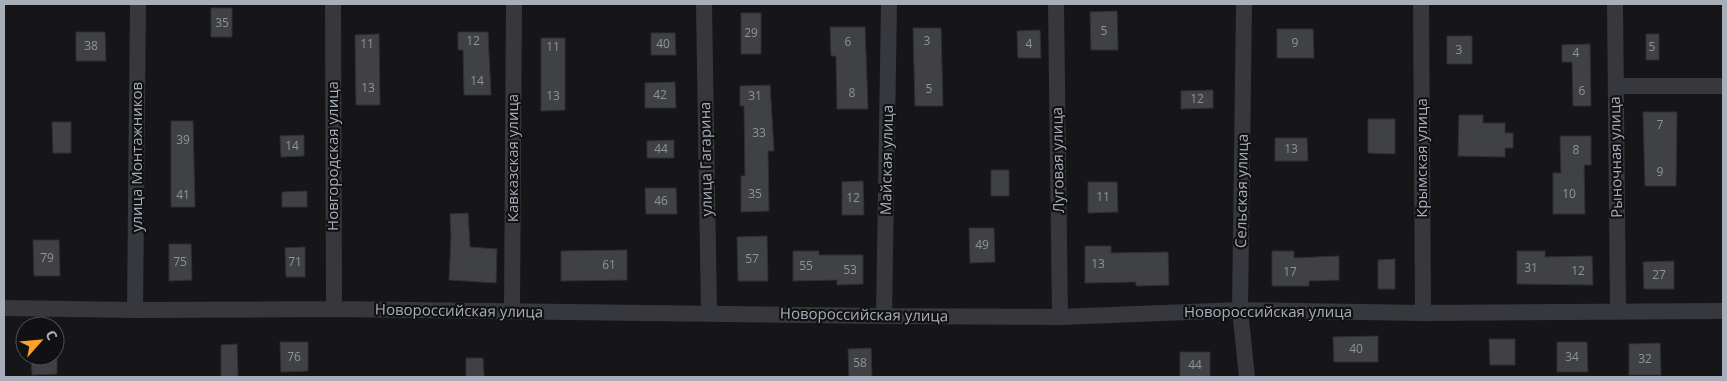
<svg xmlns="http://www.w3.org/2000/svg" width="1727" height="381" viewBox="0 0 1727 381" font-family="'Open Sans',sans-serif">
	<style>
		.building { fill: #404145; stroke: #303034 }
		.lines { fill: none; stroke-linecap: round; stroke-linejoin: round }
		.street { stroke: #37383d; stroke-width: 16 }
		.labels { text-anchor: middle; stroke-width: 4.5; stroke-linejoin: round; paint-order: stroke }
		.number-label { font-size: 12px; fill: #8d939c }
		.street-label { font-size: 15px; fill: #a7aeb9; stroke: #111113 }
	</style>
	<rect width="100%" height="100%" fill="#161618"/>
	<path class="building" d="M 211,8 L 232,8 L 232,37 L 211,37 Z
		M 1117,11 L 1118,50 L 1091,50 L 1090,12 Z
		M 741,13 L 761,13 L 761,54 L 741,54 Z
		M 830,27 L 865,27 L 868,109 L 837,109 L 836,56 L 831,56 Z
		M 913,28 L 941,28 L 943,106 L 915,106 Z
		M 1277,29 L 1313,29 L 1314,58 L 1277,58 Z
		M 1040,30 L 1041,58 L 1018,58 L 1017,31 Z
		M 76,32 L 105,32 L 106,61 L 76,61 Z
		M 458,32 L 488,32 L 491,95 L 464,95 L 463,50 L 458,50 Z
		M 651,33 L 675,33 L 676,55 L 651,55 Z
		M 379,34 L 380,105 L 356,105 L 355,35 Z
		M 1646,34 L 1659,34 L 1659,60 L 1646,60 Z
		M 1447,36 L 1472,36 L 1472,64 L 1447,64 Z
		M 541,38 L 565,38 L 565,110 L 541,111 Z
		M 1590,44 L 1591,106 L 1573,106 L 1572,62 L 1562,62 L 1562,45 Z
		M 675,82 L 676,108 L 645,108 L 645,83 Z
		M 770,85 L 774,151 L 768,151 L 769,211 L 741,212 L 741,176 L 745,176 L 744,106 L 740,106 L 740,86 Z
		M 1213,90 L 1213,108 L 1181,109 L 1181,91 Z
		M 1643,112 L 1677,112 L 1676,186 L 1645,186 Z
		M 1459,115 L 1483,115 L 1483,123 L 1505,123 L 1505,133 L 1513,133 L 1513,148 L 1505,148 L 1505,157 L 1458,156 Z
		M 1368,119 L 1395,119 L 1395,154 L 1368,153 Z
		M 171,121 L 193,121 L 195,207 L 171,207 Z
		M 52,122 L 71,122 L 71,153 L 53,153 Z
		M 304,135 L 304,156 L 281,157 L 280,136 Z
		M 1560,136 L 1591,136 L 1591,165 L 1584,165 L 1585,214 L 1553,214 L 1553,173 L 1561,173 Z
		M 1275,138 L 1307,138 L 1308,161 L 1275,161 Z
		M 674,140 L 674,158 L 647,158 L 647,141 Z
		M 991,170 L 1009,170 L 1009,196 L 991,196 Z
		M 863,181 L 864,215 L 842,215 L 842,182 Z
		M 1088,182 L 1117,182 L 1118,212 L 1088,213 Z
		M 645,188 L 676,188 L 677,214 L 646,214 Z
		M 307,191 L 307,207 L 282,207 L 282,192 Z
		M 468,213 L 470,247 L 497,249 L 496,283 L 449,280 L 451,237 L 450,214 Z
		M 969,228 L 994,228 L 995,262 L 970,263 Z
		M 767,236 L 768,281 L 738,281 L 737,237 Z
		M 33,240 L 59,240 L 60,276 L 34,276 Z
		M 169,244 L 191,244 L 192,280 L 169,281 Z
		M 1085,246 L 1111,246 L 1111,253 L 1168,252 L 1169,285 L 1136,286 L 1136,282 L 1085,283 Z
		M 305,247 L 305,277 L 286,277 L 285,248 Z
		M 627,250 L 627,280 L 561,281 L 561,251 Z
		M 793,251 L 819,251 L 819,255 L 863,255 L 863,284 L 837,285 L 837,280 L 793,281 Z
		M 1272,251 L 1294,251 L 1294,258 L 1339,256 L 1339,280 L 1309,281 L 1309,286 L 1272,286 Z
		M 1517,251 L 1545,251 L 1545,257 L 1592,256 L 1593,285 L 1517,284 Z
		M 1395,259 L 1395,289 L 1378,289 L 1378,260 Z
		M 1674,261 L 1674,289 L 1644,289 L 1643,262 Z
		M 1378,336 L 1378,362 L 1334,362 L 1333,337 Z
		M 1489,339 L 1515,339 L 1515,365 L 1490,365 Z
		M 280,342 L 308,342 L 308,371 L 281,372 Z
		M 1557,342 L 1587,342 L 1588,372 L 1557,372 Z
		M 1660,343 L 1661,375 L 1629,375 L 1629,344 Z
		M 237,344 L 238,377 L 221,377 L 221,345 Z
		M 871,348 L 872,377 L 849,377 L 848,349 Z
		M 1180,352 L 1210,352 L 1210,377 L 1180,377 Z
		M 31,356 L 57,356 L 57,374 L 32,375 Z
		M 466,358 L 483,358 L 484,377 L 466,377 Z"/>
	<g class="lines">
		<path class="street" d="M 333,4 L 334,309
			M 704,4 L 709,313
			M 1056,4 L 1060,317
			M 1244,4 L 1240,310 L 1247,377
			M 1421,4 L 1423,313
			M 1615,4 L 1618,310
			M 1616,86 L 1723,86
			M 4,308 L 135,310 L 334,309 L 884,316 L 1060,317 L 1240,310 L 1423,313 L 1723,311
			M 135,310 L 138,4
			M 512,311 L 514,4
			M 884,316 L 889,4"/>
	</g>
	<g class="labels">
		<g class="number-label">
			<text x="222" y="27">35</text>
			<text x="1104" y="35">5</text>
			<text x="751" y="37">29</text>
			<text x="473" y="45">12</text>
			<text x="927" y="45">3</text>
			<text x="848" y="46">6</text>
			<text x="1295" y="47">9</text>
			<text x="367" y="48">11</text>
			<text x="663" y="48">40</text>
			<text x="1029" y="48">4</text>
			<text x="91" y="50">38</text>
			<text x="553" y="51">11</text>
			<text x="1652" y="51">5</text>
			<text x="1459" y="54">3</text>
			<text x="1576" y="57">4</text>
			<text x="477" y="85">14</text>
			<text x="368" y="92">13</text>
			<text x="929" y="93">5</text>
			<text x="1582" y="95">6</text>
			<text x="852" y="97">8</text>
			<text x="660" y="99">42</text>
			<text x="553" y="100">13</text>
			<text x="755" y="100">31</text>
			<text x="1197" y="103">12</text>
			<text x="1660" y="129">7</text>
			<text x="759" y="137">33</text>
			<text x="183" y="144">39</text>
			<text x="292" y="150">14</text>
			<text x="661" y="153">44</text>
			<text x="1291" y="153">13</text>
			<text x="1576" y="154">8</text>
			<text x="1660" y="176">9</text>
			<text x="755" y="198">35</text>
			<text x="1569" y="198">10</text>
			<text x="183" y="199">41</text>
			<text x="1103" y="201">11</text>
			<text x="853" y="202">12</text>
			<text x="661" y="205">46</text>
			<text x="982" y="249">49</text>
			<text x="47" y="262">79</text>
			<text x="752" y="263">57</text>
			<text x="180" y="266">75</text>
			<text x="295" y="266">71</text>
			<text x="1098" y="268">13</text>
			<text x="609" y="269">61</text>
			<text x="806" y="270">55</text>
			<text x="1531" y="272">31</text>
			<text x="850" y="274">53</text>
			<text x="1578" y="275">12</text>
			<text x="1290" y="276">17</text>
			<text x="1659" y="279">27</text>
			<text x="1356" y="353">40</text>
			<text x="294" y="361">76</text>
			<text x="1572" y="361">34</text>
			<text x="1645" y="363">32</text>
			<text x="860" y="367">58</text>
			<text x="1195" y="369">44</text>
		</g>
		<g class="street-label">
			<text transform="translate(333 156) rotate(-90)" y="5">Новгородская улица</text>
			<text transform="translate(137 157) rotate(-90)" y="5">улица Монтажников</text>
			<text transform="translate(1616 157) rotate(-91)" y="5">Рыночная улица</text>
			<text transform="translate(513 158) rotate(-90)" y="5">Кавказская улица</text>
			<text transform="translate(1422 158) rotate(-90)" y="5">Крымская улица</text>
			<text transform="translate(706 159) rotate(-91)" y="5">улица Гагарина</text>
			<text transform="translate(887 160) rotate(-89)" y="5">Майская улица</text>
			<text transform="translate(1058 160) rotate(-91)" y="5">Луговая улица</text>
			<text transform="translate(1242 191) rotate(-89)" y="5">Сельская улица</text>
			<text transform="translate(459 311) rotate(1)" y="5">Новороссийская улица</text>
			<text x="1268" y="317">Новороссийская улица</text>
			<text transform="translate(864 315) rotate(1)" y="5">Новороссийская улица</text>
		</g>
	</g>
	<rect width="1727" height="381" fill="none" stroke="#a7aeb9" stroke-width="10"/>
	<g transform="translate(40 341) rotate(63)"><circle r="24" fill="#111113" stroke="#4d5055"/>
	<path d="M0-4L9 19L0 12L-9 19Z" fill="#fda029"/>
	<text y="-8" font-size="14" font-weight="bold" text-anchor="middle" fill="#a7aeb9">С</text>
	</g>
</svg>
